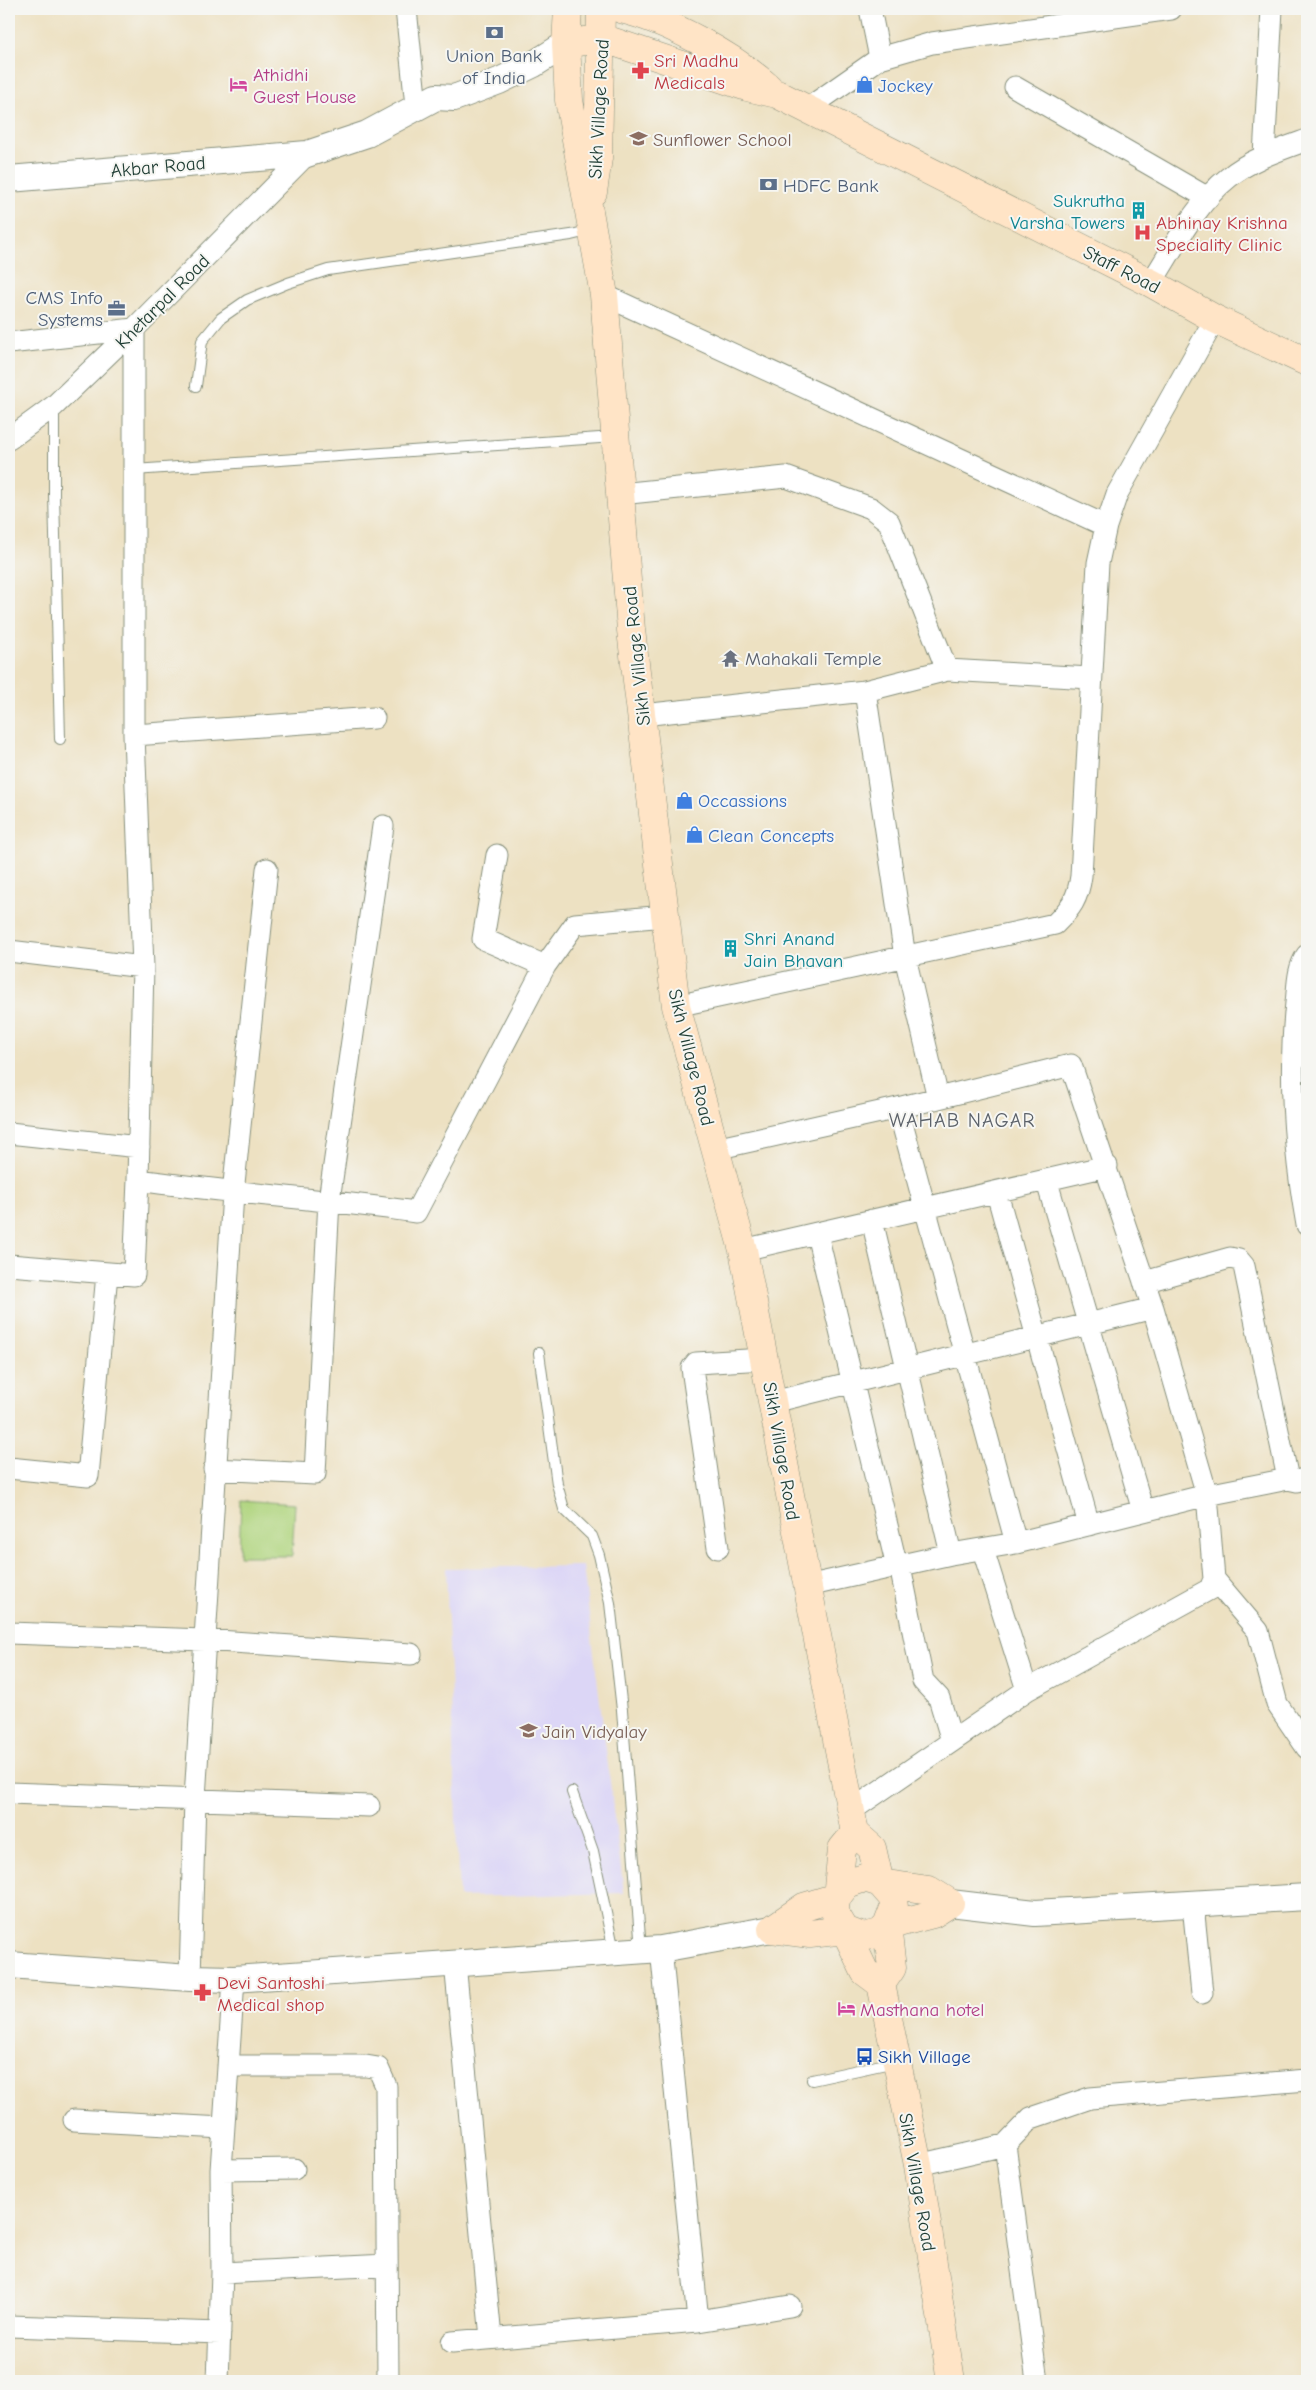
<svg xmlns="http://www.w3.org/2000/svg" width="1316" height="2390" viewBox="0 0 1316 2390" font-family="'Comic Neue',sans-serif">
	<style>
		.built { fill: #dcd6f6 }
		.green { fill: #afd47d; stroke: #678858 }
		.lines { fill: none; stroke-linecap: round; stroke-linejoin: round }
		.service-casing { stroke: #868f7b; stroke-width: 12 }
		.minor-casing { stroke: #868f7b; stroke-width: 23 }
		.tertiary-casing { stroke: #868f7b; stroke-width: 28 }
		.secondary-casing { stroke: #868f7b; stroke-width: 29 }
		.service { stroke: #fff; stroke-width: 10 }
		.minor { stroke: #fff; stroke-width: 21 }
		.tertiary { stroke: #fff; stroke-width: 26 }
		.secondary { stroke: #ffe4c6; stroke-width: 28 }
		.labels { text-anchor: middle; stroke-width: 4; stroke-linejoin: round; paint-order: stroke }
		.service-label { font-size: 19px; fill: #4e5e75; stroke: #f6f6f2 }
		.health-label { font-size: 19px; fill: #be3a42; stroke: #f6f6f2; text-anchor: start }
		.hotel-label { font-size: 19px; fill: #b23c85; stroke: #f6f6f2; text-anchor: start }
		.shop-label { font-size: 19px; fill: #366cbe; stroke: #f6f6f2; text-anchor: start }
		.street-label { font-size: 19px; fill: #1f3d34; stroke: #f6f6f2 }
		.education-label { font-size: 19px; fill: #785e54; stroke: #f6f6f2; text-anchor: start }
		.culture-label { font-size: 19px; fill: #0d838f; stroke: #f6f6f2; text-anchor: end }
		.worship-label { font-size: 19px; fill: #5b616d; stroke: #f6f6f2; text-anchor: start }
		.transit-label { font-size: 19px; fill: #164399; stroke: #f6f6f2; text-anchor: start }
		.neighbourhood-label { font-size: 20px; letter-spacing: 1px; fill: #5c626a; stroke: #f6f6f2 }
	</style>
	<rect width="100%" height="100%" fill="#f6f6f2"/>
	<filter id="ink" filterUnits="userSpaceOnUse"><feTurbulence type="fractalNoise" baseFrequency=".02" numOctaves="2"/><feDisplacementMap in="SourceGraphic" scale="10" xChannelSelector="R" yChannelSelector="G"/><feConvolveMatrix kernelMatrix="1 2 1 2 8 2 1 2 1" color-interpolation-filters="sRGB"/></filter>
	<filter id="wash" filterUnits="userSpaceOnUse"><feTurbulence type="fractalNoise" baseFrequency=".0096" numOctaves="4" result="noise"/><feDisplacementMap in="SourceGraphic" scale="20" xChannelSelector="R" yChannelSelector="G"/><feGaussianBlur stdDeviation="1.12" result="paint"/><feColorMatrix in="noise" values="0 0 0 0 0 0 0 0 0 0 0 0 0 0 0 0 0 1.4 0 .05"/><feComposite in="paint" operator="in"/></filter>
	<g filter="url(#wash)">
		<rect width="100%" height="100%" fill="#ede1c2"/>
		<path class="built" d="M 583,1566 L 624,1893 L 459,1897 L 446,1568 Z"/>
		<path class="green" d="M 241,1500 L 295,1504 L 292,1556 L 239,1556 Z"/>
	</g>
	<g filter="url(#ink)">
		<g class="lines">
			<defs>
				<path id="service" d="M 196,386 L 202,341 L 221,318 L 247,300 L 288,283 L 328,270 L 571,235 L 592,230
					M 54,407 L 54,494 L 60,739
					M 134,470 L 614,437
					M 539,1353 L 557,1484 L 564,1509 L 592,1536 L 599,1555 L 610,1603 L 622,1710 L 641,1950
					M 572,1792 L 593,1851 L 614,1951
					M 812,2080 L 895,2062"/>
				<path id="minor" d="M 406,9 L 416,106
					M 870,9 L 880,58
					M 1015,87 L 1208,198
					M 807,109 L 880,58 L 932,43 L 1171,9
					M 1264,156 L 1272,9
					M 1151,283 C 1173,249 1196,203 1228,178 C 1251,159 1279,150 1307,140
					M 604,295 L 1106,526
					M 9,343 L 134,329 L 134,735 L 143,967 L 138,1180 C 231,1193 324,1199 416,1212 L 545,966 L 575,924 L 665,916
					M 9,439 L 54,406 L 134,329 L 307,154
					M 620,494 L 786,477 L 871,508 L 889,522 L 947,670
					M 865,691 L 905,957 L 938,1098
					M 642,715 L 865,691 L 947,670 L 1091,678
					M 134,735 L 374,718
					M 497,855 L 483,939 L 545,966
					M 9,951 L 143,967
					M 1307,955 C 1297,968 1298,987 1296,1003 C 1288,1077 1294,1152 1307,1225
					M 676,1006 L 1055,924 C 1071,908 1078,899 1081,876 L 1098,563 L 1106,526 L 1117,494 L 1215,319
					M 9,1133 L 139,1147
					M 715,1149 L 898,1108 L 1016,1543
					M 1047,1182 L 1143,1511
					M 997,1193 L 1089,1525
					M 872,1220 L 951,1554
					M 817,1234 L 897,1567
					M 743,1250 L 1107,1166
					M 9,1265 L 134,1275 L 138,1180
					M 1144,1282 L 1230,1258 L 1239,1260 L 1244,1266 L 1288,1479
					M 773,1402 L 1153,1308
					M 9,1468 L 88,1476 L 107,1274
					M 214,1469 L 315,1474 L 329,1200 L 383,826
					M 718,1548 L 692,1368 L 696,1363 L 765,1359
					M 983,1550 L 1027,1690
					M 900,1566 L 923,1681 L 939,1698 L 952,1741
					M 1214,1579 L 1258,1631 L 1277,1704 L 1307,1748
					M 807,1586 L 951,1554 L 1016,1543 L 1207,1495 L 1288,1479 L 1297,1481 L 1307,1478
					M 9,1633 L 204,1640 L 411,1654
					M 9,1793 L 369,1806
					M 852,1810 L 1027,1690 L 1210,1589 L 1214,1579 L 1207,1495 L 1153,1308 L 1071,1065 L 898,1108
					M 1193,1905 L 1202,1993
					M 661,1949 L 698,2321
					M 455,1963 L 491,2338
					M 190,1978 L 195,1798 L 233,1193 L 267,869
					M 228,2066 L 366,2066 L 378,2068 L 386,2086 L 388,2381
					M 74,2120 L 223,2128
					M 1005,2145 L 1031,2118 L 1090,2098 L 1307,2080
					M 918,2165 L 1005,2145 L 1037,2381
					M 221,2170 L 294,2169
					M 222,2273 L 387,2265
					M 9,2326 L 220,2333
					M 452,2342 L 698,2321 L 790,2306
					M 218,2381 L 222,2273 L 221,2170 L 234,1979"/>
				<path id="tertiary" d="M 9,179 L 307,154 L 367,134 L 436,97 L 454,98 L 499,81 L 534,64 L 566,44
					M 950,1903 L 1035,1913 L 1307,1897
					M 9,1965 L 190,1978 L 234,1979 L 661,1949 L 772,1929"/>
				<path id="secondary" d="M 568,9 L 566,44 L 569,100 L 604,295 L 631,630 L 676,1006 L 743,1250 L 855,1833
					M 621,9 C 666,19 733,56 768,87
					M 566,44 L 602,38 L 747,87 L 777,94 L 1151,283 L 1215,319 L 1307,362
					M 593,192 L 598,158 L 601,9
					M 855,1833 L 872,1848 L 880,1883 L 929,1890 L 950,1903 L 933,1914 L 887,1926 L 892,1968 L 881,1984
					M 772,1929 L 804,1907 L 837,1897 L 847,1884 L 864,1878 L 880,1883 L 893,1898 L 894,1908 L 887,1926 L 880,1933 L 863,1937 L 845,1930 L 836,1915 L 835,1906 L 837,1897 L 842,1849 L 855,1833
					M 772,1929 L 810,1934 L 845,1930 L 865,1972 L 881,1984
					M 881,1984 L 918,2165 L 951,2381"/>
			</defs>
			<use href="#service" class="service-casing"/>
			<use href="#minor" class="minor-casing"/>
			<use href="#tertiary" class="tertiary-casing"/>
			<use href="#secondary" class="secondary-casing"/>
			<use href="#service" class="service"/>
			<use href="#minor" class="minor"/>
			<use href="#tertiary" class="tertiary"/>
			<use href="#secondary" class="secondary"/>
		</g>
	</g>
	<defs>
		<symbol id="bank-bare" viewBox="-9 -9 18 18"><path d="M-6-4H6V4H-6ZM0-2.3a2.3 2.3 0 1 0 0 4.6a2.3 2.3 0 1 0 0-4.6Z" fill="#5c6f8a" stroke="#f6f6f2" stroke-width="2.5" paint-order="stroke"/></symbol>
		<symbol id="pharmacy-bare" viewBox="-9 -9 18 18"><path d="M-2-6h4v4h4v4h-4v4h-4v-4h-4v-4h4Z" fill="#e0444e" stroke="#f6f6f2" stroke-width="2.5" paint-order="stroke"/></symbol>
		<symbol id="hotel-bare" viewBox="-9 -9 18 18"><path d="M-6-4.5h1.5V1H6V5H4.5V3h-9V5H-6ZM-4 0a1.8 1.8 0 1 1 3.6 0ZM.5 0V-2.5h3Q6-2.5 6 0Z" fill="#d1479c" stroke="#f6f6f2" stroke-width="2.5" paint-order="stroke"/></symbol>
		<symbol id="shop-bare" viewBox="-9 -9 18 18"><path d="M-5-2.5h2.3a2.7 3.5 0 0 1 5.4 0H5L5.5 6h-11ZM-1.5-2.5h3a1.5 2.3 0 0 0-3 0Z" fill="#3f7fe0" stroke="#f6f6f2" stroke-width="2.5" paint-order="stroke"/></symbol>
		<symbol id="school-bare" viewBox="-9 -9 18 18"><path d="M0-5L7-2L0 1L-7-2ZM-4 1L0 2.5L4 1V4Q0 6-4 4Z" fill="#8d6e63" stroke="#f6f6f2" stroke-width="2.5" paint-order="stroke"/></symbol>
		<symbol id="building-bare" viewBox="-9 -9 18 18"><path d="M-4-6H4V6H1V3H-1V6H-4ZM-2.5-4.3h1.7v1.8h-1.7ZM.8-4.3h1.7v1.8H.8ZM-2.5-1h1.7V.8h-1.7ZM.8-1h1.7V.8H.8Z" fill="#0f9aa8" stroke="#f6f6f2" stroke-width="2.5" paint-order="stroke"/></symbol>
		<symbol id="hospital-bare" viewBox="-9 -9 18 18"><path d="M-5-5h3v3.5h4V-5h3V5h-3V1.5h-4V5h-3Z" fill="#e0444e" stroke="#f6f6f2" stroke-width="2.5" paint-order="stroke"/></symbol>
		<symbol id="office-bare" viewBox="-9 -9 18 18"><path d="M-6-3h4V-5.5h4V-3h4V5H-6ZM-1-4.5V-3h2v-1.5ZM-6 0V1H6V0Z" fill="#5c6f8a" stroke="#f6f6f2" stroke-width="2.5" paint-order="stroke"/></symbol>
		<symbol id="temple-bare" viewBox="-9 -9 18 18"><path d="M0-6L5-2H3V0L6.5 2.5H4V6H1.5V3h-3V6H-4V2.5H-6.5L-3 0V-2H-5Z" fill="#6b7280" stroke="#f6f6f2" stroke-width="2.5" paint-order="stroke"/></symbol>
		<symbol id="bus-bare" viewBox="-9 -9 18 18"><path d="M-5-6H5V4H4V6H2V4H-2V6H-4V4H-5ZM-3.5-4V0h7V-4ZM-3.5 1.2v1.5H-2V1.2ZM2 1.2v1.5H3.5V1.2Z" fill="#1a4fb4" stroke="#f6f6f2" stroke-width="2.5" paint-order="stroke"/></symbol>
	</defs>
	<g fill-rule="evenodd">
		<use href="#bank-bare" x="482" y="20" width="25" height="25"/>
		<use href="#pharmacy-bare" x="628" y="58" width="25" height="25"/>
		<use href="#hotel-bare" x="226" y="72" width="25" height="25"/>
		<use href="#shop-bare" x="852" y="72" width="25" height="25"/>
		<use href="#school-bare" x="626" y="126" width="25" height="25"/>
		<use href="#bank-bare" x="756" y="172" width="25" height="25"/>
		<use href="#building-bare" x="1126" y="198" width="25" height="25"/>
		<use href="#hospital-bare" x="1130" y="220" width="25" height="25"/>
		<use href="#office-bare" x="104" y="296" width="25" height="25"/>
		<use href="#temple-bare" x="718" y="646" width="25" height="25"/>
		<use href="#shop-bare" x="672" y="788" width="25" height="25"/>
		<use href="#shop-bare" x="682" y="822" width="25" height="25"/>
		<use href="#building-bare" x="718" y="936" width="25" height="25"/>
		<use href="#school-bare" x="516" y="1718" width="25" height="25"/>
		<use href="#pharmacy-bare" x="190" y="1980" width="25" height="25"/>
		<use href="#hotel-bare" x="834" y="1996" width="25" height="25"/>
		<use href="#bus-bare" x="852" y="2044" width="25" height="25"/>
	</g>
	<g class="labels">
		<g class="service-label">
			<text x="494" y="62">Union Bank<tspan x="494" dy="22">of India</tspan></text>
			<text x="783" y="192" text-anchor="start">HDFC Bank</text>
			<text x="103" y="304" text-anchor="end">CMS Info<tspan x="103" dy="22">Systems</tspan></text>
		</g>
		<g class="health-label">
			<text x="654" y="67">Sri Madhu<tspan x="654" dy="22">Medicals</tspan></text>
			<text x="1156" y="229">Abhinay Krishna<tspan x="1156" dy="22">Speciality Clinic</tspan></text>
			<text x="217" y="1989">Devi Santoshi<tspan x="217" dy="22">Medical shop</tspan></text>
		</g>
		<g class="hotel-label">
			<text x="253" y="81">Athidhi<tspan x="253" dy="22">Guest House</tspan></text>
			<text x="860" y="2016">Masthana hotel</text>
		</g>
		<g class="shop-label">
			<text x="878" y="92">Jockey</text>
			<text x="698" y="807">Occassions</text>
			<text x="708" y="842">Clean Concepts</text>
		</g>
		<g class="street-label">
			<text transform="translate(598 109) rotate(-87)" y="7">Sikh Village Road</text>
			<text transform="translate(158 166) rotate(-5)" y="7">Akbar Road</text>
			<text transform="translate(1122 269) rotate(27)" y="7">Staff Road</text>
			<text transform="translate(162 301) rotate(-45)" y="7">Khetarpal Road</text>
			<text transform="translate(636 656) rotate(-96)" y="7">Sikh Village Road</text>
			<text transform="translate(692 1057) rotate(76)" y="7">Sikh Village Road</text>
			<text transform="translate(782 1451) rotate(80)" y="7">Sikh Village Road</text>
			<text transform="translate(918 2182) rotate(80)" y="7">Sikh Village Road</text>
		</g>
		<g class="education-label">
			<text x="653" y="146">Sunflower School</text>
			<text x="542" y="1738">Jain Vidyalay</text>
		</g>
		<g class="culture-label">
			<text x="1125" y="207">Sukrutha<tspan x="1125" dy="22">Varsha Towers</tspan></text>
			<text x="744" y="945" text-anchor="start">Shri Anand<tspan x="744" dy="22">Jain Bhavan</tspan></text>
		</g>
		<g class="worship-label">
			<text x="745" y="665">Mahakali Temple</text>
		</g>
		<g class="transit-label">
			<text x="878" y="2063">Sikh Village</text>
		</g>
		<g class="neighbourhood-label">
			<text x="962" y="1127">WAHAB NAGAR</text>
		</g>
	</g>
	<rect width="1316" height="2390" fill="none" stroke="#f6f6f2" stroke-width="30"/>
</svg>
